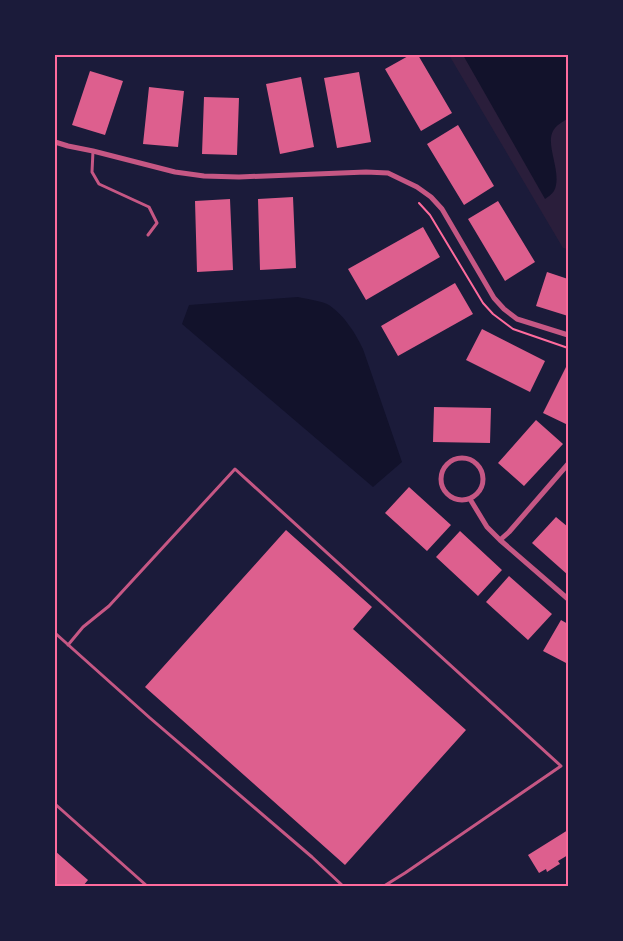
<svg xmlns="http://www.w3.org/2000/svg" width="623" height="941" viewBox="0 0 623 941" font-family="Raleway,sans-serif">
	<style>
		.green { fill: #2a1e3b }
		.water { fill: #12122b }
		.building { fill: #dd5f8e }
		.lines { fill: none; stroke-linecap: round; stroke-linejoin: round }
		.path { stroke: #ff6b9d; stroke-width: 2 }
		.service { stroke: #c65784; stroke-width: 3 }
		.minor { stroke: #c65784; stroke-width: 5 }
		.neatline { fill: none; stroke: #ff6b9d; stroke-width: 2 }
	</style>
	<rect width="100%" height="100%" fill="#1b1b3a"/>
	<path class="green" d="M 449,55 L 568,55 L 568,249 L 563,248 Z"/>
	<path class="water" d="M 463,55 L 568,55 L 568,118 C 563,122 556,125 553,131 C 545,146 563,173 554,191 C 552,194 548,197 545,199 Z
		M 298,297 C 306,299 322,301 329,305 C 344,315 356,334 363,349 L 402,462 L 373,487 L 182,324 L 189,305 Z"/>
	<path class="building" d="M 410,55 L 418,55 L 452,113 L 421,131 L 385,69 Z
		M 90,71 L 123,81 L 105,135 L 72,125 Z
		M 359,72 L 371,142 L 337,148 L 324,78 Z
		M 301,77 L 314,147 L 280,154 L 266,84 Z
		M 149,87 L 184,91 L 178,147 L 143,144 Z
		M 204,97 L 239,98 L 237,155 L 202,154 Z
		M 458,125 L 494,186 L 464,205 L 427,144 Z
		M 293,197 L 296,268 L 260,270 L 258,199 Z
		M 230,199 L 233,270 L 197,272 L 195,201 Z
		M 498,201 L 535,262 L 505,281 L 468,219 Z
		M 423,227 L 440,257 L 366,300 L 348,269 Z
		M 547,272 L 568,279 L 568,316 L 536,306 Z
		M 455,283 L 473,314 L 398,356 L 381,326 Z
		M 482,329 L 545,361 L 530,392 L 466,360 Z
		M 568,363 L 568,425 L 543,413 Z
		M 434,407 L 491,408 L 490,443 L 433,442 Z
		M 536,420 L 563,444 L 524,486 L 498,463 Z
		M 409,487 L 451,525 L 427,551 L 385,513 Z
		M 556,517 L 568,527 L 568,575 L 532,543 Z
		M 286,530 L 372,607 L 353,629 L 466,730 L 345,865 L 145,687 Z
		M 460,531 L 502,570 L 478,596 L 436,557 Z
		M 509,576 L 552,614 L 528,640 L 486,602 Z
		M 561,620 L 568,624 L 568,664 L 543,651 Z
		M 568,830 L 568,855 L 558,861 L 560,864 L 558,865 L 547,872 L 546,869 L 539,873 L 528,855 Z
		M 55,851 L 88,880 L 83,886 L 55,885 Z"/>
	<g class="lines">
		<path class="path" d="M 419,203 L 430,215 L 483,303 L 493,314 L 513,329 L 568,348"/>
		<path class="service" d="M 93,151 L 92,172 L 99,184 L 149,207 L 157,223 L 148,235
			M 55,633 L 150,718 L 312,857 L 343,886
			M 68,645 L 83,627 L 109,606 L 235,469 L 561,766 L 405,873 L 384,886
			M 55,804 L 147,886"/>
		<path class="minor" d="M 55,142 L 68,146 L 93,151 L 175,172 L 204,176 L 239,177 L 366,172 L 388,173 L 417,187 L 431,197 L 442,209 L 494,298 L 504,309 L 517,319 L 568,335
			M441 479a21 21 0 1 1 42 0a21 21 0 1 1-42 0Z
			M 470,499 L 487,527 L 500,540 L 568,599
			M 500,540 L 509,532 L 568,464"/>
	</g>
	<rect width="623" height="941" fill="none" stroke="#1b1b3a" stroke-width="112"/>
	<rect x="56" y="56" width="511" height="829" class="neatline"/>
</svg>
